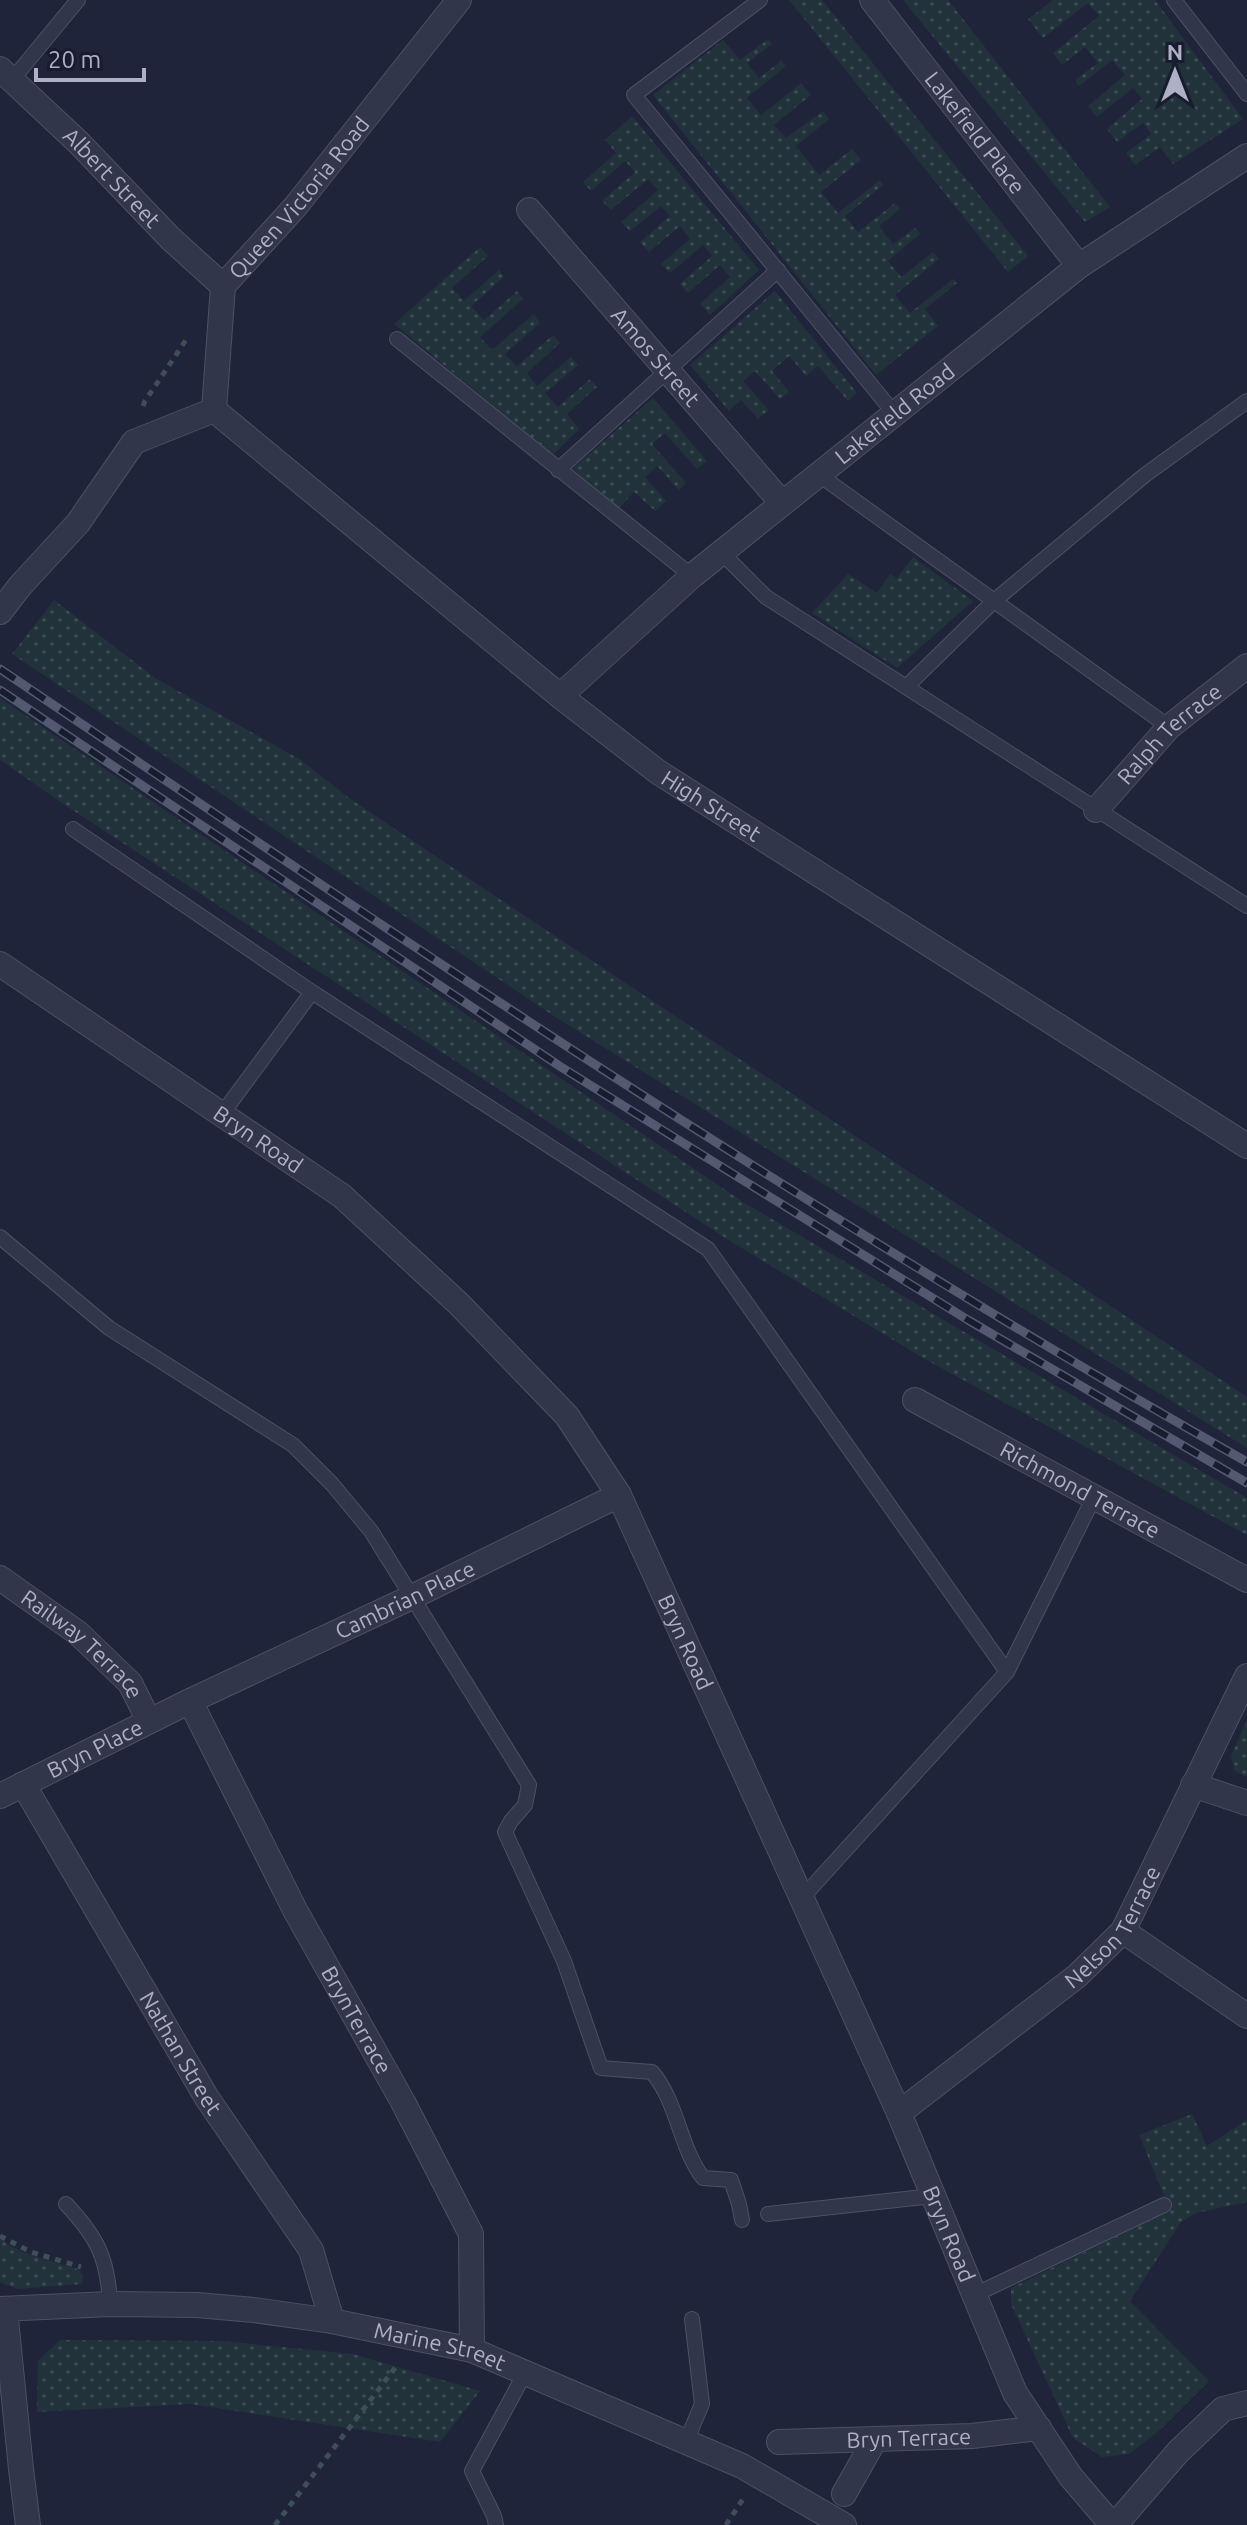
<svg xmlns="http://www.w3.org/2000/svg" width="1247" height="2525" viewBox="0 0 1247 2525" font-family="Ubuntu,sans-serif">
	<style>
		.grass { fill: url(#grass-dots) }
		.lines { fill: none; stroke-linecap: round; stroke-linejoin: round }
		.service-casing { stroke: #4d5165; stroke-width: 16 }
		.minor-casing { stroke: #4d5165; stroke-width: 26 }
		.tertiary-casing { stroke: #4d5165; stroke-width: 26 }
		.path { stroke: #3e4f59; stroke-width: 5; stroke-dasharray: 6 6; stroke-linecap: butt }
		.service { stroke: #32364b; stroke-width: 14 }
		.minor { stroke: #32364b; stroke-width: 24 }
		.tertiary { stroke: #32364b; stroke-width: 24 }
		.rail-casing { stroke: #545972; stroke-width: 9 }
		.rail { stroke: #181c2f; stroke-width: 6; stroke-dasharray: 18; stroke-linecap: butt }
		.labels { text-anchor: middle; stroke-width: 6; stroke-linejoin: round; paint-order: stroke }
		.street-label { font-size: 22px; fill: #adb0c7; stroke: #181c2f }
	</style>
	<defs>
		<pattern id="grass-dots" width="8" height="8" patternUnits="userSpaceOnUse" patternTransform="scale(2)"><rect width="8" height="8" fill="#21323b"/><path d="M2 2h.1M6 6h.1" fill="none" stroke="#3f4d56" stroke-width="1.8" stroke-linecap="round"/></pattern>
	</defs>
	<rect width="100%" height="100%" fill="#1f243a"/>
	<path class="grass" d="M 789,0 L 822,0 L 1028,256 L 1008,272 Z
		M 903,0 L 948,0 L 1110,207 L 1085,222 Z
		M 1053,0 L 1155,0 L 1243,119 L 1173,164 L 1160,147 L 1135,165 L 1126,153 L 1151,134 L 1143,123 L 1117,142 L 1107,129 L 1142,99 L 1133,88 L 1097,117 L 1088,106 L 1125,75 L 1112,60 L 1079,86 L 1075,80 L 1098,63 L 1085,47 L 1062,65 L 1053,53 L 1099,16 L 1088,3 L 1043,38 L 1028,19 Z
		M 768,39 L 772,44 L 747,63 L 759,78 L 781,61 L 786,66 L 747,98 L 761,115 L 801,83 L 811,95 L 774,125 L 786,138 L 823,111 L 829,119 L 796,146 L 819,175 L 852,149 L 861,160 L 821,192 L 838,213 L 880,180 L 883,185 L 845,216 L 858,232 L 895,203 L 900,209 L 879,226 L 893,244 L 915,228 L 920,234 L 888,261 L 901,277 L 933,252 L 939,259 L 895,295 L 910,313 L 953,279 L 957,283 L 925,309 L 938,326 L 876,375 L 653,95 L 723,40 L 740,60 Z
		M 632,116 L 759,270 L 710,315 L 700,304 L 730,277 L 720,265 L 688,293 L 680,284 L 712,256 L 703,245 L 670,273 L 661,264 L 690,239 L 680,226 L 649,252 L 640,242 L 670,216 L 661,206 L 630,231 L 621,222 L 658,190 L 648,179 L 611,210 L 602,201 L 635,172 L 625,161 L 591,191 L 583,182 L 616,153 L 605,140 Z
		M 480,247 L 488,256 L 452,288 L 464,301 L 499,270 L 504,277 L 471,306 L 484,320 L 517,291 L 523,299 L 480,337 L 492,350 L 534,314 L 540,323 L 505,354 L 517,366 L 553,335 L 560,343 L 527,373 L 537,386 L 571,357 L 578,365 L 545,393 L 558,407 L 590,379 L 597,387 L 567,414 L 579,429 L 553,455 L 394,324 Z
		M 775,291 L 857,393 L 848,401 L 818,366 L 806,376 L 789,356 L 772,371 L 789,392 L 780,399 L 755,371 L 743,381 L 769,410 L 758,419 L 741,400 L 729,411 L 690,365 Z
		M 653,398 L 707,461 L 697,469 L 665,433 L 652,444 L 686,483 L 679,490 L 657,466 L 645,477 L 666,501 L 655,511 L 634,492 L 619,508 L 572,469 Z
		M 913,557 L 973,601 L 897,668 L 812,613 L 848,574 L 877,593 L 890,574 L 897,578 Z
		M 54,600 L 155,678 L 301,760 L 349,798 L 471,880 L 1247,1397 L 1247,1448 L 557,1018 L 12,654 Z
		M 0,698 L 743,1202 L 1247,1498 L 1247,1535 L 923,1358 L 727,1239 L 68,807 L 0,760 Z
		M 1247,1720 L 1247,1776 L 1244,1776 L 1234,1770 L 1231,1756 Z
		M 1192,2114 L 1207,2146 L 1247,2120 L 1247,2202 L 1196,2213 L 1181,2222 L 1130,2301 L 1209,2381 L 1161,2429 L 1129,2454 L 1102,2457 L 1073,2438 L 1011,2304 L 1011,2288 L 1173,2209 L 1165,2198 L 1139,2135 Z
		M 0,2239 C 22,2255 51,2261 78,2269 L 82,2274 L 83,2281 L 81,2284 L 17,2289 L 0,2282 Z
		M 60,2340 L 222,2341 L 353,2354 L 480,2391 L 440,2442 L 190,2404 L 37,2412 L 38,2361 Z"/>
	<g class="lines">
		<defs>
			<path id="service" d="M 760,0 L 634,95 L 894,413
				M 1174,0 L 1247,94
				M 12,80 L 78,0
				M 397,339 L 692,576
				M 558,470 L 778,270
				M 818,474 L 1169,727
				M 721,552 L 766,597 L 1247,906
				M 906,687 L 994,601 L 1145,475 L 1247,401
				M 73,829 L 312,992 L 708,1249 L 1007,1672 L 1094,1497
				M 222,1114 L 312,992
				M 0,1237 L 109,1328 L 293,1445 L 332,1484 L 371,1531 L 529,1785 L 525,1805 L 511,1821 L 505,1832 L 564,1961 L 601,2068 L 652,2072 C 678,2103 679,2146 703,2178 L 731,2180 L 739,2204 L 742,2220
				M 802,1898 L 1007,1672
				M 66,2204 C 97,2237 108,2258 110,2304
				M 768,2214 L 933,2196
				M 974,2295 L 1164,2205
				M 686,2442 L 702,2404 L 692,2319
				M 496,2525 L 494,2516 L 472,2471 L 525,2373"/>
			<g id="minor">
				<path id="s1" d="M 872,0 L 1079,266"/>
				<path id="s2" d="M 0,69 L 79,143 L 171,239 L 223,286"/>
				<path id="s3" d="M 529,210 L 782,503"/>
				<path id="s4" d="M 214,410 L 560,696 L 658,772 L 1247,1146"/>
				<path id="s5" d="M 560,696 L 692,576 L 1079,266 L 1247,156"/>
				<path id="s6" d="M 1096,810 L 1169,727 L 1247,666"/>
				<path id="s7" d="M 0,964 L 342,1196 L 459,1304 L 567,1416 L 619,1495 L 899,2113 L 1015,2393 L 1071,2477 L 1112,2525"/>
				<path id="s8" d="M 915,1400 L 1247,1580"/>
				<path id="s9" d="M 0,1578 L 78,1633 L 130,1683 L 149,1721"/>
				<path id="s10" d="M 190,1701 L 295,1910 L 403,2102 L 471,2234 L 472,2350"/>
				<path id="s11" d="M 23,1784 L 207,2098 L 311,2250 L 332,2321"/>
				<path d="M 1193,1785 L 1247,1803"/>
				<path id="s12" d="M 0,1796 L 190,1701 L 412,1597 L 619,1495"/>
				<path d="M 1123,1931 L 1247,2016"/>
				<path id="s13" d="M 899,2113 L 1077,1976 L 1123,1931 L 1247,1676"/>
				<path id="s14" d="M 0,2309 L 110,2304 L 197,2305 L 254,2310 L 332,2321 L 472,2350 L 742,2466 L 844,2525"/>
				<path d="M 5,2309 L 21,2469 L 28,2525"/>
				<path id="s15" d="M 779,2442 L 972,2436 L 1039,2428"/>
				<path d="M 844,2494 L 875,2439"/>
				<path d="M 1115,2525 L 1178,2452 L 1223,2409 L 1247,2403"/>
			</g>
			<g id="tertiary">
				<path id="s16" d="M 0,612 L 20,586 L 78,523 L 134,442 L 214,410 L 223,286 L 295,207 L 459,0"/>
			</g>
		</defs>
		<use href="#service" class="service-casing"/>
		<use href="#minor" class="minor-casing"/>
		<use href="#tertiary" class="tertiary-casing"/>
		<path class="path" d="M 143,406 L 145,401 L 188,337
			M 0,2236 L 31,2252 L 81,2267
			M 275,2525 L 398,2364
			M 726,2525 L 743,2499"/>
		<use href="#service" class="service"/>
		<use href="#minor" class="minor"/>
		<use href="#tertiary" class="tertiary"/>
		<defs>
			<path id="rail" d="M 0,669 C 408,944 818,1220 1247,1462
				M 0,690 L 561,1067 L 968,1320 L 1247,1483"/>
		</defs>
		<use href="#rail" class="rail-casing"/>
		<use href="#rail" class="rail"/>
	</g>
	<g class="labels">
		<g class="street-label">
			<text dy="8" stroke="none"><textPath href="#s1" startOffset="168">Lakefield Place</textPath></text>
			<text dy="8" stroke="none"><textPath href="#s2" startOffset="156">Albert Street</textPath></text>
			<text dy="8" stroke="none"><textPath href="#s16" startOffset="544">Queen Victoria Road</textPath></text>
			<text dy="8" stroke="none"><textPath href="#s3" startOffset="194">Amos Street</textPath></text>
			<text dy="8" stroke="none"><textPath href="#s5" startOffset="438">Lakefield Road</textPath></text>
			<text dy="8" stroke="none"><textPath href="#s6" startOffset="106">Ralph Terrace</textPath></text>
			<text dy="8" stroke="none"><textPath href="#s4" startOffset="636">High Street</textPath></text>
			<text dy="8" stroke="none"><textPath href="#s7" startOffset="312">Bryn Road</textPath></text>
			<text dy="8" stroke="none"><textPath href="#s8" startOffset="188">Richmond Terrace</textPath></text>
			<text dy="8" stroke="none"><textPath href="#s12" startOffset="450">Cambrian Place</textPath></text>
			<text dy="8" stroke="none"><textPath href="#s7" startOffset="984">Bryn Road</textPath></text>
			<text dy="8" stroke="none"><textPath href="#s9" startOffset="106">Railway Terrace</textPath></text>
			<text dy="8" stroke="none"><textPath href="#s12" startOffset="106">Bryn Place</textPath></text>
			<text dy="8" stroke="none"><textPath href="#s13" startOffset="286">Nelson Terrace</textPath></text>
			<text dy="8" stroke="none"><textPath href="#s10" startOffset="360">BrynTerrace</textPath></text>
			<text dy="8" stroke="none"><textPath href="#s11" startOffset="312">Nathan Street</textPath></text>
			<text dy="8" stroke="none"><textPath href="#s7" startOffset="1632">Bryn Road</textPath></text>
			<text dy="8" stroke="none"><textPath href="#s14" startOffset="444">Marine Street</textPath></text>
			<text dy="8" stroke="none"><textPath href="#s15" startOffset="130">Bryn Terrace</textPath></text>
		</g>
	</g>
	<g transform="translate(1175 72)" stroke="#181c2f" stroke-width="6" paint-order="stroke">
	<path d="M0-6L14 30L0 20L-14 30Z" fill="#adb0c7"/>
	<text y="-12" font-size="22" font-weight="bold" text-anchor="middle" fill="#adb0c7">N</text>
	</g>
	<path d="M36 68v12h108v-12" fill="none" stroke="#adb0c7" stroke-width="4"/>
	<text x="48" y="68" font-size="24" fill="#adb0c7" stroke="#181c2f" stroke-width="6" paint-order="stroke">20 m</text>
</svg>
